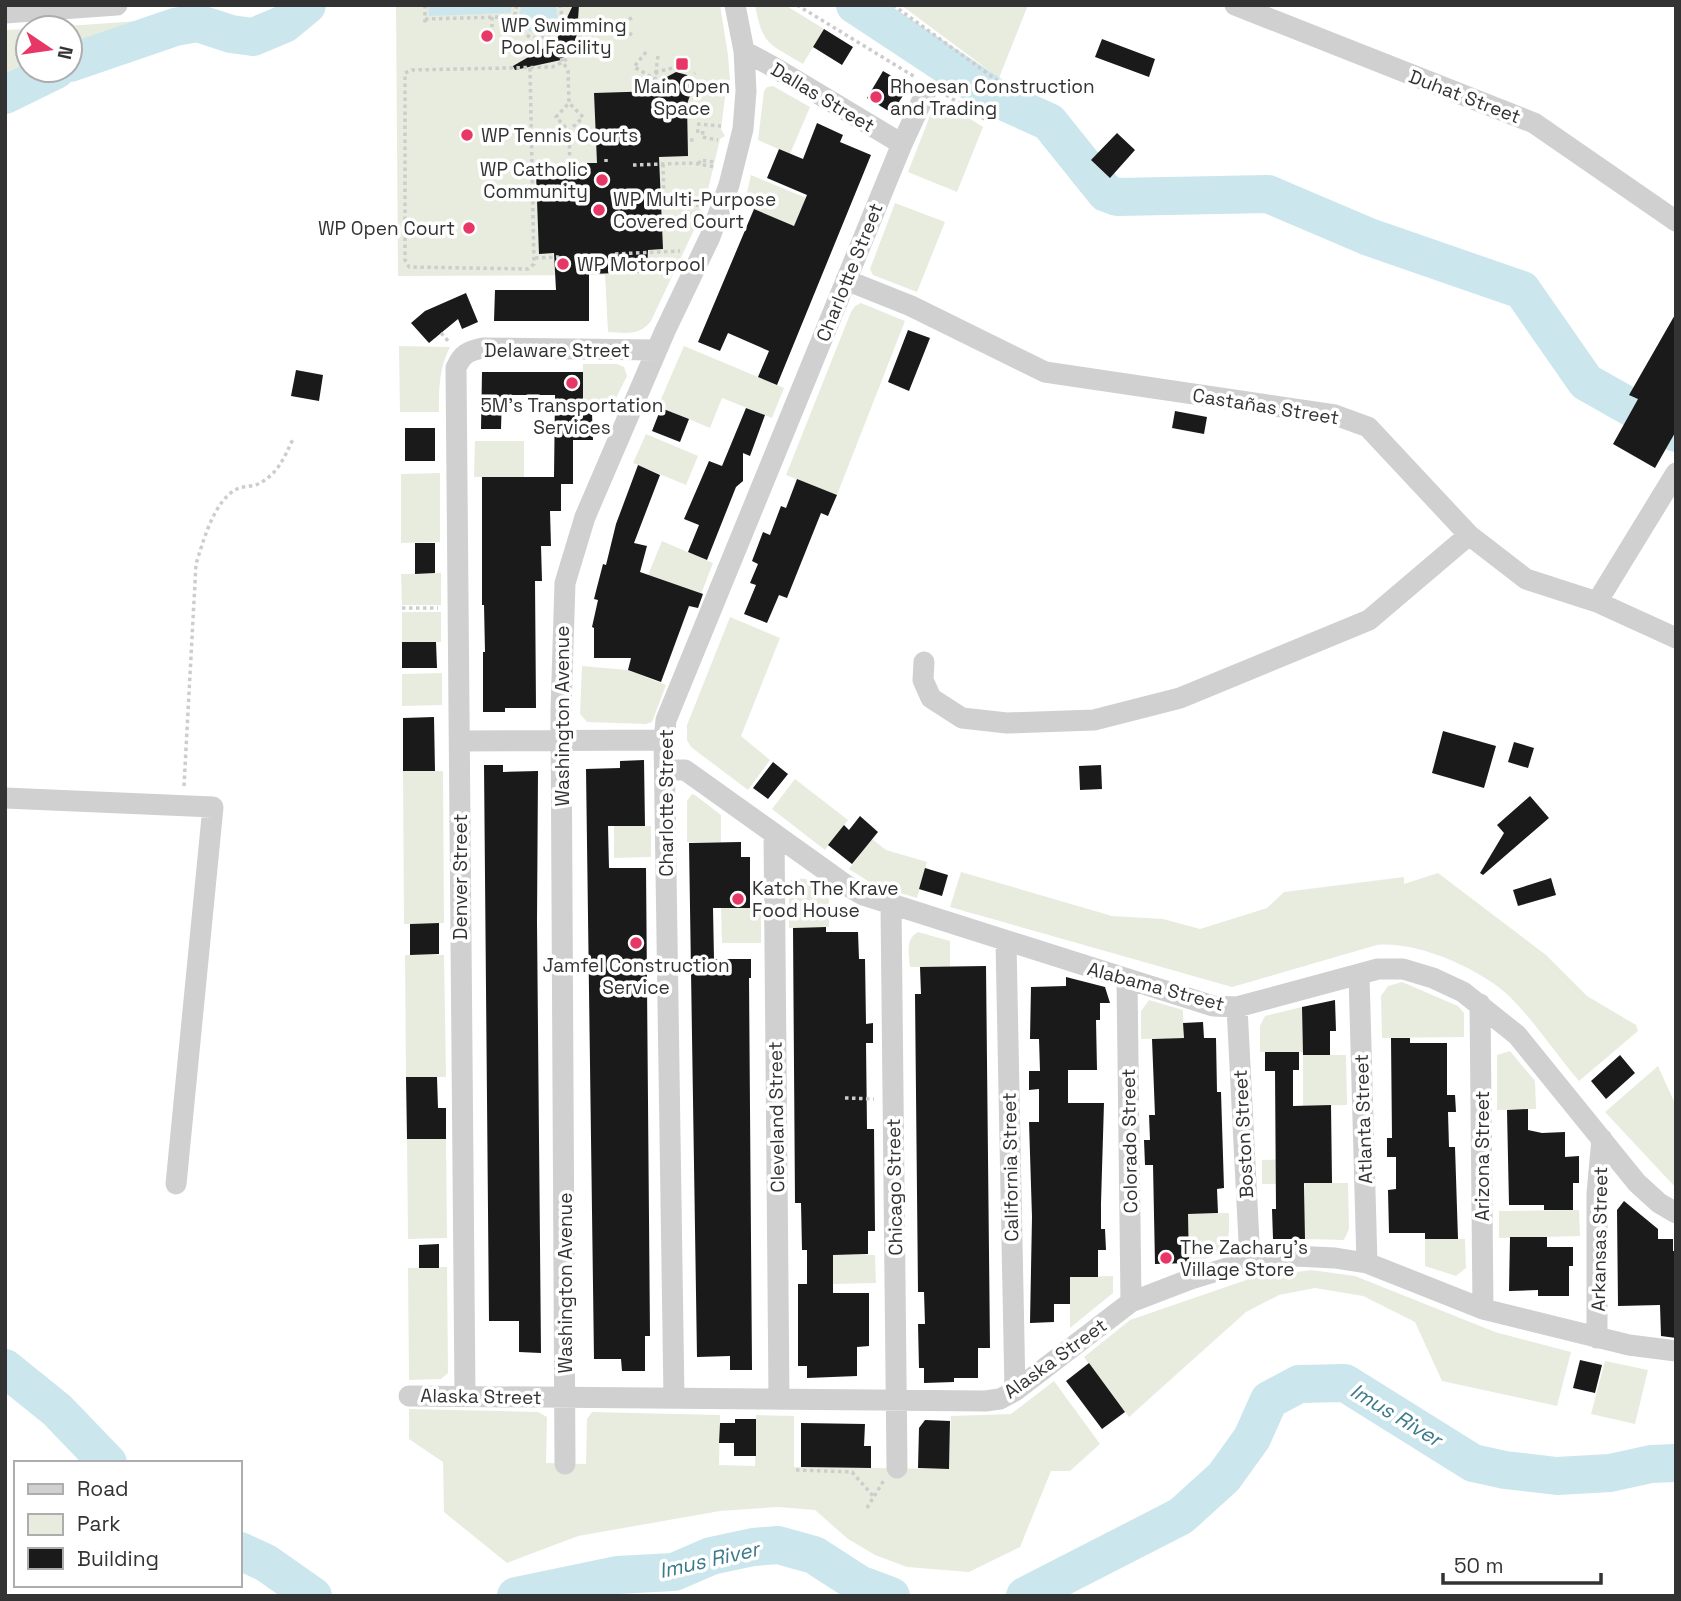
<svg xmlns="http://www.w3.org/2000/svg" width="1681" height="1601" viewBox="0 0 1681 1601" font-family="'Space Grotesk',sans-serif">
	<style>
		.green { fill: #e8ecde }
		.water { fill: #cbe6ec }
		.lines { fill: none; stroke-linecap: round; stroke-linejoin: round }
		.river { stroke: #cbe6ec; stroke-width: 38 }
		.building { fill: #1a1a1a }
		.path { stroke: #cdcdcd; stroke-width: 3.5; stroke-dasharray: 3.5 3.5; stroke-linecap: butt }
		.minor { stroke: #d0d0d0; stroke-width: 21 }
		.poi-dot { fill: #e73766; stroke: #fff; stroke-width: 2.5 }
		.labels { text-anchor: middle; stroke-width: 7; stroke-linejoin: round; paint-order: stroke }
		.poi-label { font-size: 19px; fill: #333; stroke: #fff; text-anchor: start }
		.street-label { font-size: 19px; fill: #333; stroke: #fff }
		.water-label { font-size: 21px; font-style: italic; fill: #3a7a8a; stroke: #fff }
	</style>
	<rect width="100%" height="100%" fill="#fff"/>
	<path class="green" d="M 396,5 L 720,5 L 728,55 L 730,80 L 727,81 L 721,129 L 725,136 L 720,139 L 706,198 L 694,230 L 651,321 C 640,336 625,333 608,332 L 605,275 L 398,276 Z
		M 755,5 L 785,5 L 824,29 L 803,64 C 769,43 763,47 755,5 Z
		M 901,5 L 1028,5 L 999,78 Z
		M 182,18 L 70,47 L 70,28 L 38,28 Z
		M 28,29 L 28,64 L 5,75 L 5,30 Z
		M 773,86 L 810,107 L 790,154 L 758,140 L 764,91 L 767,87 Z
		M 937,98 L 983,127 L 957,192 L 908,172 Z
		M 751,175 L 806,198 L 794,226 L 744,205 Z
		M 895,203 L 945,222 L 917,292 L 873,275 L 870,269 Z
		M 861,303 L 905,321 L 837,495 L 786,475 L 851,312 L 855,306 Z
		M 399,346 L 450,347 C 439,369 439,387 439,412 L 400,412 Z
		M 684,346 L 784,388 L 772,418 L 722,398 L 710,428 L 658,406 Z
		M 583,364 L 617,364 L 624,367 L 627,376 L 613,404 L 583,405 Z
		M 646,434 L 698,456 L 686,485 L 633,463 Z
		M 475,441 L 524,441 L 524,477 L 474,477 Z
		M 440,473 L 440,542 L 401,543 L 401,474 Z
		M 662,541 L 713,563 L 701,594 L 648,575 Z
		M 441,573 L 441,605 L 402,605 L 401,574 Z
		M 402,612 L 441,612 L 441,642 L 402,642 Z
		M 730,617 L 780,638 L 741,736 L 770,760 L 748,790 L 691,747 L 687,740 L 687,725 Z
		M 582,666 L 628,670 L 666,685 L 652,722 L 646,724 L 587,722 L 580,714 Z
		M 442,673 L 442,705 L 402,706 L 402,674 Z
		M 403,771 L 443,771 L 444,923 L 404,924 Z
		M 795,779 L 848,820 L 825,850 L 772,809 Z
		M 692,794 L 695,795 L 721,815 L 721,842 L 687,842 L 687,801 Z
		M 614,826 L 651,826 L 651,857 L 614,858 Z
		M 872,839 L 886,850 L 927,862 L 917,898 L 874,885 L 849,869 Z
		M 961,872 L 1112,916 L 1163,919 L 1200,929 L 1267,908 L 1284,892 L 1404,877 L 1404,884 L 1438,873 L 1546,955 L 1587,996 L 1636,1025 L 1638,1031 L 1579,1081 C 1556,1054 1535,1022 1510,997 C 1481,969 1417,941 1377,945 L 1232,987 L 950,907 Z
		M 797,878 L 806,879 L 829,897 L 829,927 L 789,928 L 789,887 L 791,880 Z
		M 721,908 L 761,908 L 761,943 L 722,943 Z
		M 918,932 L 950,941 L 950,967 L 910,967 C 909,954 905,939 918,932 Z
		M 405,955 L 444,955 L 446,1077 L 406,1077 Z
		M 1402,982 L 1458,1006 L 1464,1013 L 1464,1037 L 1382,1038 L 1381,996 L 1388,986 Z
		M 1149,1000 L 1183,1010 L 1184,1038 L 1141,1039 L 1141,1011 Z
		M 1302,1007 L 1303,1052 L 1260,1052 L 1260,1026 L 1265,1016 Z
		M 1510,1051 L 1535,1081 L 1536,1109 L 1497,1110 L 1497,1055 Z
		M 1303,1055 L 1346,1055 L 1347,1105 L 1303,1106 Z
		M 1658,1066 L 1676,1106 L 1676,1188 L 1605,1112 Z
		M 407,1139 L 446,1139 L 447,1238 L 408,1239 Z
		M 1304,1159 L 1305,1183 L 1348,1183 L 1349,1229 L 1344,1240 L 1305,1239 L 1305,1184 L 1262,1184 L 1262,1160 Z
		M 1579,1210 L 1580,1236 L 1499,1238 L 1499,1211 Z
		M 1229,1213 C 1230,1255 1225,1250 1189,1265 L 1188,1214 Z
		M 1425,1239 L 1465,1239 L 1466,1268 L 1456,1276 L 1425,1266 Z
		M 833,1255 L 875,1255 L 876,1283 L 833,1284 Z
		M 447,1267 L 448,1373 L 441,1379 L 409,1380 L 408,1268 Z
		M 1311,1270 L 1355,1276 L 1495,1332 L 1571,1352 L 1557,1406 L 1442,1381 L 1415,1322 L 1363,1296 L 1315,1288 L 1279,1295 L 1246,1312 L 1129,1417 L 1084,1357 L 1130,1320 L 1252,1278 Z
		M 1113,1276 L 1113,1293 L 1070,1328 L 1070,1277 Z
		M 1605,1361 L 1648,1370 L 1635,1424 L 1591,1414 Z
		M 1054,1381 L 1100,1444 L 1070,1471 L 1051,1471 L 1020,1547 L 969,1572 L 907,1567 L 875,1555 L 848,1539 L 815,1510 L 778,1507 L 720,1511 L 578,1536 L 507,1563 L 444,1512 L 443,1462 L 409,1439 L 409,1409 L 538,1412 L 547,1417 L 546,1463 L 586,1464 L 587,1419 L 592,1412 L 720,1415 L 719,1465 L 755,1466 L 756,1415 L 794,1416 L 794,1467 L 949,1469 L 951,1416 L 1011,1414 Z"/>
	<path class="water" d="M 428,5 L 511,5 L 511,13 L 429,16 Z
		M 522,5 L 555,5 C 570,43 506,42 522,5 Z"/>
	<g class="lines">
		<path class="river" d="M 855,5 L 996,98 L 1049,122 L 1106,193 L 1117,197 L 1268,194 L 1369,237 L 1522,290 L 1586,382 L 1676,433
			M 70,63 L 175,27 L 197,23 L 231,34 L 253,37 L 284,24 L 307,5
			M 5,95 L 56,70
			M 5,1368 L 57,1410 L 108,1463
			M 240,1551 L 266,1563 L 313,1596
			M 516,1596 L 617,1575 L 674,1572 L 711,1556 L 753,1547 L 778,1545 L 814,1555 L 859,1584 L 891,1596
			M 1025,1596 L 1181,1516 L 1224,1477 L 1252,1438 L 1269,1400 L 1299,1384 L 1345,1383 L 1473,1463 L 1505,1470 L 1557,1476 L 1610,1473 L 1651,1464 L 1676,1463"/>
	</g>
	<path class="building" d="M 573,5 L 579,5 L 577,34 L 572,49 L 561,60 L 515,70 L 513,66 L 556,41 Z
		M 824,29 L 853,47 L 842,65 L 813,47 Z
		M 1102,39 L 1155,59 L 1149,77 L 1095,57 Z
		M 883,71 L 909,86 L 892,113 L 867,98 Z
		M 676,72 L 687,75 L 693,87 L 687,104 L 688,156 L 659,157 L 663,249 L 648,250 L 647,272 L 589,274 L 589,321 L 494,321 L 495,290 L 556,290 L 554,253 L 539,254 L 536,173 L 587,171 L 587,163 L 597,163 L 594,93 L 658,91 L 663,79 Z
		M 817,123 L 843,135 L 840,142 L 871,155 L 777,385 L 758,377 L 769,351 L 728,333 L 720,351 L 698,342 L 754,209 L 794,226 L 807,195 L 767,178 L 779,149 L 803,159 Z
		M 1117,133 L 1135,150 L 1110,178 L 1091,160 Z
		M 466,293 L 478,322 L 462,329 L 458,319 L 429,343 L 411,323 L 425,311 Z
		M 1676,313 L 1676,431 L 1655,468 L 1613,444 L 1638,399 L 1629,395 Z
		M 908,330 L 930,338 L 909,391 L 888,382 Z
		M 296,370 L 323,375 L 319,401 L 291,396 Z
		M 482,372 L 583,372 L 583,413 L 592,413 L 593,440 L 573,440 L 573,484 L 561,484 L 561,511 L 550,511 L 551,546 L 541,546 L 542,581 L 535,581 L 536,708 L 505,708 L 505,712 L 483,712 L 483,652 L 485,652 L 484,605 L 482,605 L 482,477 L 554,477 L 555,395 L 502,395 L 501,429 L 481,429 Z
		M 661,408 L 689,419 L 680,442 L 652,431 Z
		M 746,408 L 765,415 L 750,456 L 743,453 L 743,481 L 736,487 L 707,560 L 688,552 L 699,525 L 684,519 L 709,461 L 722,466 Z
		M 1175,411 L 1207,417 L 1204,434 L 1172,428 Z
		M 405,428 L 435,428 L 435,461 L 405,461 Z
		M 638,465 L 660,475 L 634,543 L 647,546 L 640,572 L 703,594 L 698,608 L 689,606 L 661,682 L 628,670 L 631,658 L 594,658 L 594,628 L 592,627 L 598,600 L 594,599 L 596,591 L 603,564 L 606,565 L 616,524 Z
		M 797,479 L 837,495 L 828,516 L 821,513 L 787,598 L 779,595 L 767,623 L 744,614 L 756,585 L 750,583 L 758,564 L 752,561 L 763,532 L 770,535 L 781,506 L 786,508 Z
		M 415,543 L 435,543 L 435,573 L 415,574 Z
		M 402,642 L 436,642 L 437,668 L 402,668 Z
		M 434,717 L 435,771 L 403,771 L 403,718 Z
		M 1443,731 L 1496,746 L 1484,788 L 1432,773 Z
		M 1514,742 L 1534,748 L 1528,768 L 1508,762 Z
		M 644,760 L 645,826 L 608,826 L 609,868 L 646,868 L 650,1336 L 645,1336 L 645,1371 L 622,1371 L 621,1359 L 594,1359 L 586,769 L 620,768 L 620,761 Z
		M 773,762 L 788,774 L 768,799 L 753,788 Z
		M 484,765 L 503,765 L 503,772 L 538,771 L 537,922 L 541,1353 L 519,1352 L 519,1321 L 489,1321 Z
		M 1101,765 L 1102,789 L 1080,790 L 1079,766 Z
		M 1530,796 L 1549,818 L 1483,875 L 1480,873 L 1504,833 L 1497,825 Z
		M 860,816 L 878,832 L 852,864 L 828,845 L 844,825 L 849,830 Z
		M 741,842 L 741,857 L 750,857 L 750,908 L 713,908 L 714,959 L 751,959 L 751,978 L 749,978 L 752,1370 L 730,1370 L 730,1356 L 697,1357 L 689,843 Z
		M 925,868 L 948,875 L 942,896 L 919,889 Z
		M 1551,878 L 1556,895 L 1518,906 L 1513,890 Z
		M 439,923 L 439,954 L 410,955 L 410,924 Z
		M 826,927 L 826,932 L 858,932 L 859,959 L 865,959 L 866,1024 L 873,1023 L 873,1043 L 866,1043 L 867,1129 L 874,1129 L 875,1231 L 868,1231 L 868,1254 L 833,1255 L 833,1293 L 869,1293 L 869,1346 L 857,1347 L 857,1376 L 807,1378 L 807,1366 L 798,1366 L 798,1284 L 807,1284 L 807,1250 L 802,1250 L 801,1203 L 795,1203 L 793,928 Z
		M 986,966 L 990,1348 L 978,1348 L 978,1378 L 954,1378 L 954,1382 L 924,1383 L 924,1368 L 919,1368 L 918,1324 L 925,1324 L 924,1292 L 918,1292 L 915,994 L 921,994 L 920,967 Z
		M 1066,977 L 1105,987 L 1110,1003 L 1100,1003 L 1100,1020 L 1096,1020 L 1097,1070 L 1068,1070 L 1068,1103 L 1104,1103 L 1101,1203 L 1101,1229 L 1105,1229 L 1106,1250 L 1098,1250 L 1098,1277 L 1070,1277 L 1070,1304 L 1054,1304 L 1054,1322 L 1030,1323 L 1032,1217 L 1029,1122 L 1039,1122 L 1039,1089 L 1029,1090 L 1029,1071 L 1040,1071 L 1039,1039 L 1030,1039 L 1031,987 L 1066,986 Z
		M 1335,1000 L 1336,1031 L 1330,1031 L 1330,1055 L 1303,1055 L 1302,1007 Z
		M 1203,1022 L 1204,1038 L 1216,1038 L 1217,1092 L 1221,1092 L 1224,1188 L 1217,1189 L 1218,1213 L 1188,1214 L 1189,1263 L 1155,1264 L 1153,1165 L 1145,1165 L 1144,1140 L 1150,1140 L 1149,1115 L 1155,1115 L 1152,1039 L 1184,1038 L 1183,1023 Z
		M 1391,1038 L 1410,1038 L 1410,1043 L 1447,1043 L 1447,1095 L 1455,1095 L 1456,1112 L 1448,1112 L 1449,1147 L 1455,1147 L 1458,1239 L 1425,1239 L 1425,1233 L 1389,1233 L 1388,1190 L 1396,1189 L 1396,1157 L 1387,1157 L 1387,1138 L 1392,1138 Z
		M 1265,1052 L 1299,1052 L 1299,1070 L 1293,1070 L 1293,1106 L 1331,1105 L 1332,1183 L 1304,1183 L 1305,1239 L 1273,1239 L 1272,1209 L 1276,1209 L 1275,1071 L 1265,1071 Z
		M 1620,1055 L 1635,1073 L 1606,1099 L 1591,1081 Z
		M 406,1077 L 437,1077 L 438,1108 L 446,1108 L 446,1139 L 407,1139 Z
		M 1528,1109 L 1528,1130 L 1542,1133 L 1565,1132 L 1565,1157 L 1579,1156 L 1579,1183 L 1573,1183 L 1573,1210 L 1544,1210 L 1544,1205 L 1509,1205 L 1507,1110 Z
		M 1624,1201 L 1658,1229 L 1658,1239 L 1673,1239 L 1673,1251 L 1676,1251 L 1676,1338 L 1661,1336 L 1660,1305 L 1618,1306 L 1617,1210 Z
		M 1510,1237 L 1547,1237 L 1547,1247 L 1573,1247 L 1573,1266 L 1569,1266 L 1569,1296 L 1538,1296 L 1538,1290 L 1509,1291 Z
		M 439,1244 L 439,1268 L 419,1268 L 419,1245 Z
		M 1580,1360 L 1602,1365 L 1595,1393 L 1573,1388 Z
		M 1089,1363 L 1125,1412 L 1102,1429 L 1066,1381 Z
		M 735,1419 L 756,1419 L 756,1456 L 734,1456 L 734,1443 L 719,1443 L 720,1423 L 735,1423 Z
		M 925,1420 L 950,1421 L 949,1469 L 918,1468 L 919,1428 Z
		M 801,1423 L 865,1424 L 864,1446 L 871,1446 L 871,1468 L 801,1467 Z"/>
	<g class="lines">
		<path class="path" d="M 425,5 L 425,19 L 501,17 L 515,20
			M 517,5 C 503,48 572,50 560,5
			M 797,5 L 915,77
			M 893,5 L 998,81
			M 492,17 L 492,27
			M 425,19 L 425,26
			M 581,32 L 626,31 L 632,35
			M 544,38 L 550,46
			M 646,52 L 634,67 L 655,79
			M 658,56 L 654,86 L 640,86 L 640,89 L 660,90
			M 561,58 L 568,71 L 569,103 L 583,117 L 569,131 L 556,117 L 569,103
			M 530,68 L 534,264 L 528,269 L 409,267 L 405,260 L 405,73 L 412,70 L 552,67 C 572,60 581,44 581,24 L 625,22 L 633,17
			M 655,72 L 677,67 L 687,61
			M 655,72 L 663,79
			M 690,79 L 695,73
			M 946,95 L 986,120
			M 697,124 L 721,126
			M 569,131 L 570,171
			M 696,131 L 703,131 L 702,137 L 718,140
			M 690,140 L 695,140
			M 606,159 L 606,162
			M 663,164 L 664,199
			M 699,164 L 700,160 L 714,162
			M 633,165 L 693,163 L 715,167
			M 668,207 L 701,205
			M 615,254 L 680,251
			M 535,258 L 558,257 L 558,259
			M 596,270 L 600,270 L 600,259
			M 441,333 L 449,342
			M 402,608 L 438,608
			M 184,786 L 196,564 C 203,542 214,500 237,489 C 243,486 251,487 258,484 C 278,474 284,458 293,439
			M 845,1098 L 874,1099
			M 796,1470 L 852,1472 L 874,1497
			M 867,1508 L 884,1480"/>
		<path class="minor" d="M 1235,5 L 1534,123 L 1676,221
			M 5,13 L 117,5
			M 744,51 L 777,69 L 902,144
			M 846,280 L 911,306 L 1045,372 L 1335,415 L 1368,427 L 1469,535 L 1526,579 L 1597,602 L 1676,638
			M 1597,602 L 1676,473
			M 924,662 L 923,680 L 931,698 L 962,718 L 1007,723 L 1094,720 L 1180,698 L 1369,620 L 1469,535
			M 460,741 L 664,740
			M 665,770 L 685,770 L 846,885 L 863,895 L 1213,1006 L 1237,1007 L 1378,969 L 1403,969 L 1433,978 L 1463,992 L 1517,1035 L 1637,1183 L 1659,1203 L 1676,1213
			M 5,798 L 213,807 L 176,1184
			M 774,834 L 779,1399
			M 891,905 L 897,1468
			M 1006,942 L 1015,1391
			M 1359,975 L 1367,1263
			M 1127,979 L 1131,1302
			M 1480,1004 L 1483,1309
			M 1237,1007 L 1250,1261
			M 1597,1338 L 1597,1193 L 1602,1139
			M 409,1396 L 985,1401 L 1000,1399 L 1015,1391 L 1131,1302 L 1191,1279 L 1250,1261 L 1295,1256 L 1335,1258 L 1367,1263 L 1483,1309 L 1629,1345 L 1676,1351
			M 465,1396 L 456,368 C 462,354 468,351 483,348 L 657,350
			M 674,1398 L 664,740 L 666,720 L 902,144 L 926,92
			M 565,1464 L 561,710 L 565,583 L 585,517 L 665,331 L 710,237 L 729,185 L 743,129 L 746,91 L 744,51 L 735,5"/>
	</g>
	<g class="poi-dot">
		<circle cx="487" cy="36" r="7"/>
		<rect x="675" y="57" width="14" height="14" rx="3.5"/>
		<circle cx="876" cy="97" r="7"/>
		<circle cx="467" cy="135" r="7"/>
		<circle cx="602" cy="180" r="7"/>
		<circle cx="599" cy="210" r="7"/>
		<circle cx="469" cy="228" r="7"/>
		<circle cx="563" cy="264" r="7"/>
		<circle cx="572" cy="383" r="7"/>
		<circle cx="738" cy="899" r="7"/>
		<circle cx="636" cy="943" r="7"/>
		<circle cx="1166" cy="1258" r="7"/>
	</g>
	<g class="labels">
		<g class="poi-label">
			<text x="501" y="32">WP Swimming<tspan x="501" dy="22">Pool Facility</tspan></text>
			<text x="682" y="93" text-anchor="middle">Main Open<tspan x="682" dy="22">Space</tspan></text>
			<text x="890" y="93">Rhoesan Construction<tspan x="890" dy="22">and Trading</tspan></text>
			<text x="481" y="142">WP Tennis Courts</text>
			<text x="588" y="176" text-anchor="end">WP Catholic<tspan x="588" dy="22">Community</tspan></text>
			<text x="613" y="206">WP Multi-Purpose<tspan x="613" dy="22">Covered Court</tspan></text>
			<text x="455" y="235" text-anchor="end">WP Open Court</text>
			<text x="577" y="271">WP Motorpool</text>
			<text x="572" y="412" text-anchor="middle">5M's Transportation<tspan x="572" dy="22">Services</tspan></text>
			<text x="752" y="895">Katch The Krave<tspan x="752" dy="22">Food House</tspan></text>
			<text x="636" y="972" text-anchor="middle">Jamfel Construction<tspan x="636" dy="22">Service</tspan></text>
			<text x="1180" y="1254">The Zachary's<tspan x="1180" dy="22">Village Store</tspan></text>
		</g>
		<g class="street-label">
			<text transform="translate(1465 96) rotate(21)" y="7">Duhat Street</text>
			<text transform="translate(823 97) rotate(31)" y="7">Dallas Street</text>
			<text transform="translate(849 272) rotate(-68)" y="7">Charlotte Street</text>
			<text x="557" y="357">Delaware Street</text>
			<text transform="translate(1266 406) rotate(9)" y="7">Castañas Street</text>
			<text transform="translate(562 716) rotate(-90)" y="7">Washington Avenue</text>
			<text transform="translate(666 803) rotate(-90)" y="7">Charlotte Street</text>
			<text transform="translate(460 877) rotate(-90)" y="7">Denver Street</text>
			<text transform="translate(1156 986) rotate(15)" y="7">Alabama Street</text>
			<text transform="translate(776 1117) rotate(-91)" y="7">Cleveland Street</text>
			<text transform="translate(1363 1119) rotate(-92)" y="7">Atlanta Street</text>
			<text transform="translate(1243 1134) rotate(-93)" y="7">Boston Street</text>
			<text transform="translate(1129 1141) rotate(-91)" y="7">Colorado Street</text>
			<text transform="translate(1482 1156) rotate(-90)" y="7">Arizona Street</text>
			<text transform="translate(1010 1167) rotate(-91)" y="7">California Street</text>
			<text transform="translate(894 1187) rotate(-91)" y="7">Chicago Street</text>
			<text transform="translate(1599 1239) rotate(-89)" y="7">Arkansas Street</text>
			<text transform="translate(565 1283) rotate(-90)" y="7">Washington Avenue</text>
			<text transform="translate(1055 1358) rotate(-36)" y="7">Alaska Street</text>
			<text transform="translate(481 1396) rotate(1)" y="7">Alaska Street</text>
		</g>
		<g class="water-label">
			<text transform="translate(1396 1415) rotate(31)" y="7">Imus River</text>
			<text transform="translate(709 1560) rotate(-13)" y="7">Imus River</text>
		</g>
	</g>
	<rect width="1681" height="1601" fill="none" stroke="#333333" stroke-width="14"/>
	<rect x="14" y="1461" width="228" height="126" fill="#ffffff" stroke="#adadad" stroke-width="2"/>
	<rect x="28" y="1484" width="35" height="10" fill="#d0d0d0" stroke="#adadad" stroke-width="2"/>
	<text x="77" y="1496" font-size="21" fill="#333333">Road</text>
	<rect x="28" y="1514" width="35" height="21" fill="#e8ecde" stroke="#adadad" stroke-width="2"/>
	<text x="77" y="1531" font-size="21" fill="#333333">Park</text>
	<rect x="28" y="1548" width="35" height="21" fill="#1a1a1a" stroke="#adadad" stroke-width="2"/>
	<text x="77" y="1566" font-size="21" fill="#333333">Building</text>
	<g transform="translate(49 49) rotate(103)"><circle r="33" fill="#ffffff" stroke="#adadad" stroke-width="2"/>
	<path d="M0-5L12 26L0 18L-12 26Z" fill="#e73766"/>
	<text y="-10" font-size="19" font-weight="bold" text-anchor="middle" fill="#333333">N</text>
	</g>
	<path d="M1443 1573v10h158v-10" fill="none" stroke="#333333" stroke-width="3.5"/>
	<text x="1454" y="1573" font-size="21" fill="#333333" stroke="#ffffff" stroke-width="5" paint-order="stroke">50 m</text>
</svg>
